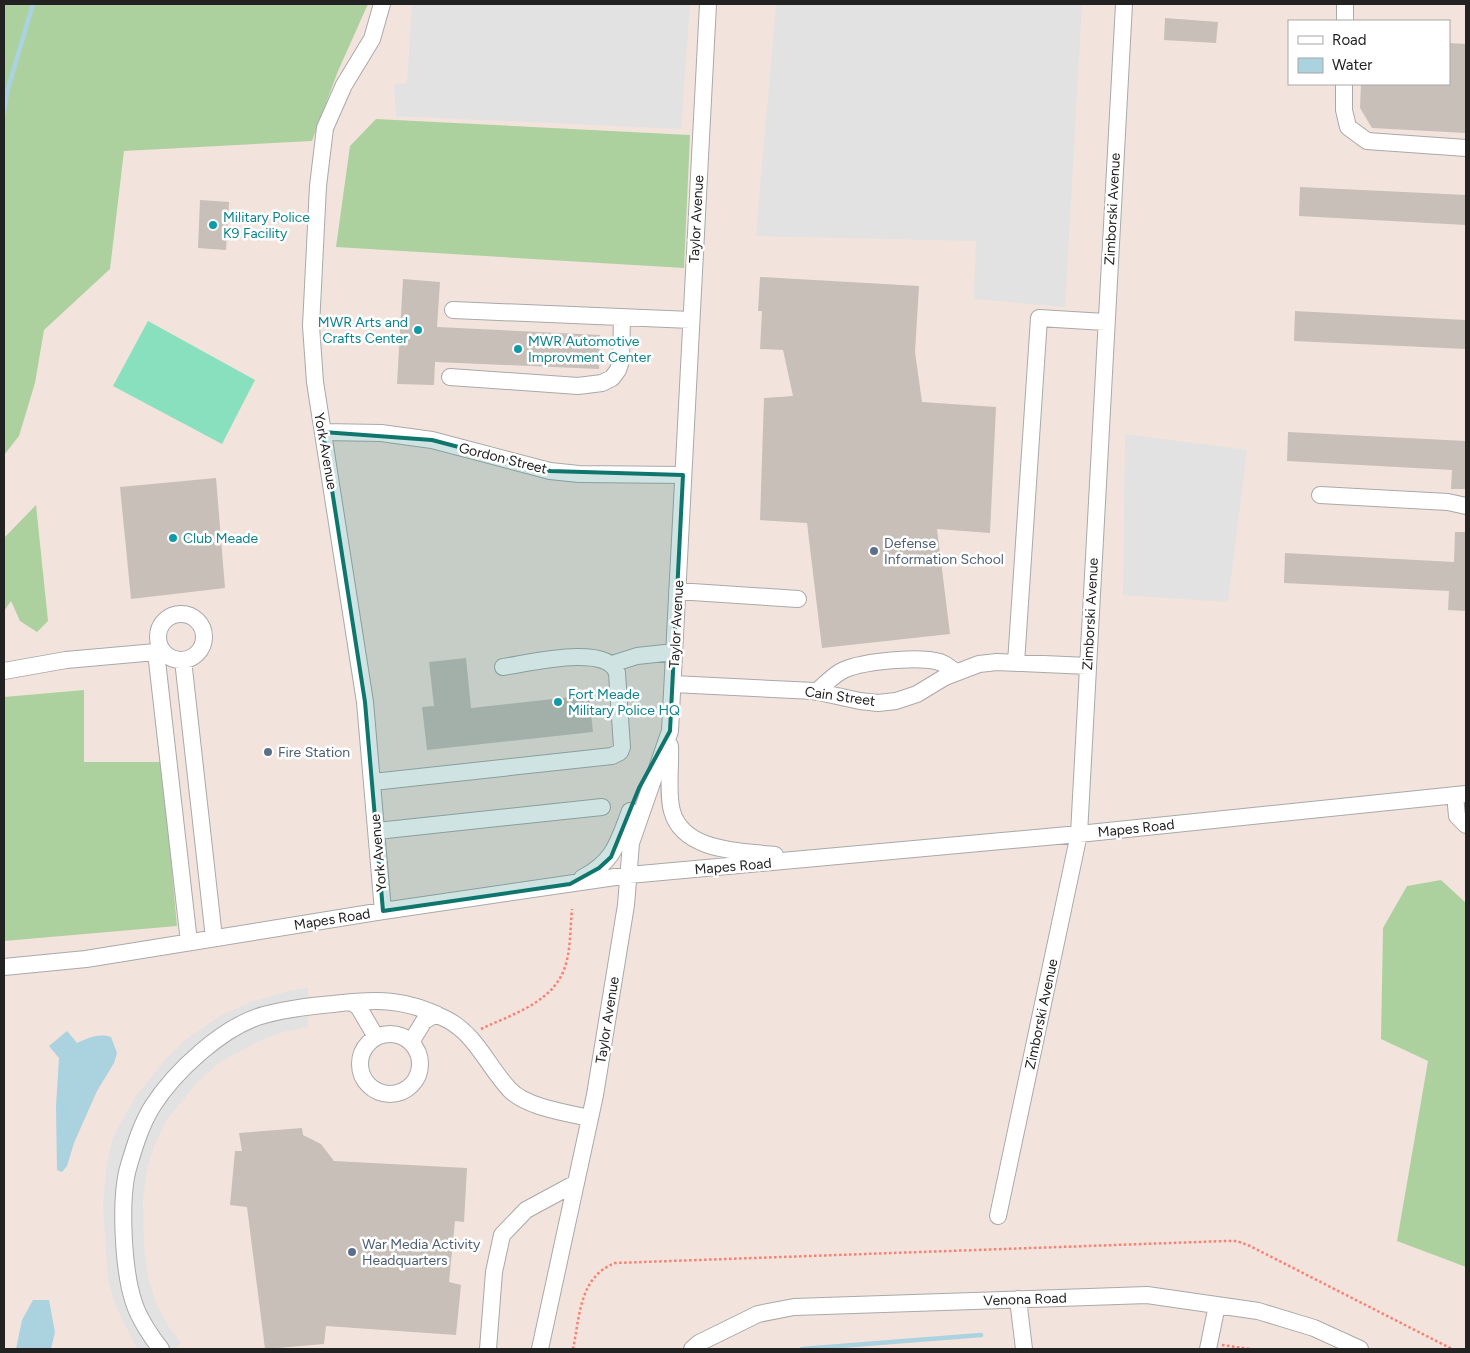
<svg xmlns="http://www.w3.org/2000/svg" width="1470" height="1353" viewBox="0 0 1470 1353" font-family="Figtree,sans-serif">
	<style>
		.military { fill: #f3e3dd; fill-rule: evenodd }
		.forest { fill: #add19e }
		.pitch { fill: #88e0be }
		.parking { fill: #e2e2e2 }
		.water { fill: #aad3df }
		.lines { fill: none; stroke-linecap: round; stroke-linejoin: round }
		.stream { stroke: #aad3df; stroke-width: 4.5 }
		.building { fill: #c7bfb8 }
		.minor-casing { stroke: #a9a9a9; stroke-width: 18 }
		.path { stroke: #fa8072; stroke-width: 2.5; stroke-dasharray: 2.5 2.5; stroke-linecap: butt }
		.minor { stroke: #fff; stroke-width: 16 }
		.marked { fill: #0f766e; fill-opacity: 0.2; stroke: #0f766e; stroke-width: 4; stroke-linejoin: round }
		.culture-dot { fill: #0f9aa8; stroke: #fff; stroke-width: 2 }
		.service-dot { fill: #5c6f8a; stroke: #fff; stroke-width: 2 }
		.labels { text-anchor: middle; stroke-width: 5; stroke-linejoin: round; paint-order: stroke }
		.street-label { font-size: 14px; fill: #222; stroke: #fff }
		.culture-label { font-size: 14px; fill: #0d838f; stroke: #fff; text-anchor: start }
		.service-label { font-size: 14px; fill: #4e5e75; stroke: #fff; text-anchor: start }
	</style>
	<rect width="100%" height="100%" fill="#f2efe9"/>
	<path class="military" d="M 4,4 L 1466,4 L 1466,1349 L 4,1349 ZM 1289,21 L 1449,21 L 1449,84 L 1289,84 Z"/>
	<path class="forest" d="M 4,4 L 368,4 L 338,71 L 312,141 L 124,151 L 110,269 L 44,330 L 35,383 L 19,436 L 4,455 Z
		M 376,119 L 690,135 L 684,268 L 336,247 L 350,146 Z
		M 36,505 L 48,621 L 37,632 L 20,621 L 11,601 L 4,611 L 4,538 Z
		M 84,690 L 84,762 L 162,762 L 177,926 L 4,941 L 4,697 Z
		M 1441,880 L 1466,903 L 1466,1267 L 1397,1241 L 1428,1061 L 1381,1039 L 1383,928 L 1407,886 Z"/>
	<path class="pitch" d="M 148,321 L 255,380 L 222,444 L 113,386 Z"/>
	<path class="parking" d="M 412,4 L 690,4 L 681,129 L 396,116 L 394,84 L 407,83 Z
		M 776,4 L 1082,4 L 1065,307 L 974,299 L 976,241 L 756,236 Z
		M 1125,434 L 1247,450 L 1228,602 L 1123,595 Z
		M 308,988 L 308,1027 L 282,1032 L 260,1041 L 220,1062 L 198,1082 L 167,1119 L 154,1146 L 146,1173 L 143,1201 L 144,1246 L 148,1278 L 157,1305 L 169,1327 L 181,1343 L 173,1349 L 137,1349 L 116,1307 L 108,1279 L 103,1204 L 107,1164 L 113,1137 L 135,1097 L 167,1058 L 188,1038 L 220,1016 L 248,1003 L 288,991 Z"/>
	<path class="water" d="M 67,1031 L 77,1043 C 89,1038 97,1033 111,1037 L 117,1053 L 114,1063 L 97,1091 L 74,1143 L 67,1166 L 62,1172 L 57,1170 L 56,1106 L 59,1058 L 49,1046 Z
		M 33,1300 L 49,1300 L 55,1332 L 51,1349 L 16,1349 L 22,1320 Z"/>
	<g class="lines">
		<path class="stream" d="M 4,113 L 7,92 L 33,4
			M 802,1349 L 981,1335"/>
	</g>
	<path class="building" d="M 1165,18 L 1218,22 L 1216,43 L 1164,40 Z
		M 1449,43 L 1466,44 L 1466,133 L 1372,128 L 1360,108 L 1361,84 L 1449,84 Z
		M 1300,187 L 1466,195 L 1466,225 L 1299,216 Z
		M 200,200 L 229,202 L 226,250 L 198,248 Z
		M 760,277 L 919,286 L 915,352 L 922,402 L 996,407 L 990,533 L 937,529 L 950,634 L 822,648 L 807,523 L 760,520 L 764,398 L 793,396 L 783,350 L 760,349 L 762,311 L 758,311 Z
		M 403,279 L 440,282 L 437,327 L 600,335 L 599,369 L 435,362 L 434,385 L 397,384 Z
		M 1295,311 L 1466,320 L 1466,349 L 1294,341 Z
		M 1288,432 L 1466,441 L 1466,489 L 1451,489 L 1452,470 L 1287,461 Z
		M 216,478 L 225,588 L 131,599 L 120,487 Z
		M 1455,532 L 1466,532 L 1466,611 L 1448,610 L 1449,591 L 1284,583 L 1285,553 L 1454,562 Z
		M 466,658 L 471,708 L 589,695 L 593,732 L 427,750 L 422,707 L 434,706 L 429,662 Z
		M 302,1128 L 303,1135 L 321,1144 L 334,1161 L 467,1168 L 464,1222 L 455,1221 L 449,1282 L 461,1285 L 456,1335 L 326,1326 L 324,1344 L 265,1349 L 247,1207 L 230,1205 L 235,1151 L 242,1151 L 239,1133 Z"/>
	<g class="lines">
		<defs>
			<path id="minor" d="M 382,4 L 372,39 L 344,85 L 325,128 L 318,186 L 311,326 L 315,382 L 365,702 L 383,911
				M 1345,21 L 1345,4
				M 1344,84 L 1344,110 L 1348,127 L 1367,141 L 1466,148
				M 453,310 L 691,320
				M 450,377 L 578,386 L 602,383 L 612,378 L 618,370 L 621,361 L 622,317
				M 323,432 L 381,433 L 432,440 L 550,471 L 579,474 L 683,475
				M 1320,495 L 1448,502 L 1466,506
				M 677,591 L 798,599
				M158 637a23 23 0 1 1 46 0a23 23 0 1 1-46 0Z
				M 156,652 L 189,942
				M 183,660 L 214,938
				M 1016,663 L 1039,318 L 1105,322
				M 612,664 L 637,656 L 674,652
				M 4,671 L 66,660 L 156,652 L 161,649
				M 673,684 L 814,691 L 860,701 L 878,703 L 896,701 L 917,694 L 945,677 L 979,664 L 997,662 L 1088,666
				M 816,692 C 824,685 832,677 840,672 C 858,661 915,657 935,661 C 944,662 949,667 955,672
				M 670,746 C 671,765 667,794 672,811 C 683,852 741,851 775,855
				M 373,782 L 612,756 L 620,752 L 622,747 L 617,673 C 607,643 526,664 503,667
				M 1455,795 L 1457,816 L 1466,825
				M 377,831 L 602,807
				M 582,878 C 614,862 618,842 630,811
				M 4,967 L 86,959 L 383,911 L 629,875 L 1079,834 L 1466,794
				M 352,1002 L 359,1008 L 376,1037
				M360 1064a30 30 0 1 1 60 0a30 30 0 1 1-60 0Z
				M 411,1042 L 424,1021 L 436,1014
				M 998,1216 L 1079,834 L 1124,4
				M 1018,1299 L 1024,1349
				M 161,1349 C 151,1337 139,1318 134,1303 C 123,1270 119,1197 129,1165 C 135,1145 141,1125 152,1107 C 174,1072 223,1026 264,1015 C 286,1009 310,1006 333,1004 C 377,999 405,998 446,1019 C 476,1034 488,1067 510,1090 C 526,1107 567,1113 590,1118
				M 488,1349 L 494,1272 L 502,1235 L 526,1210 L 576,1183
				M 540,1349 L 595,1095 L 626,905 L 631,843 L 670,731 L 708,4
				M 692,1349 L 699,1343 L 758,1314 L 794,1307 L 1147,1295 L 1258,1311 L 1314,1328 L 1360,1349
				M 1208,1349 L 1217,1305"/>
		</defs>
		<use href="#minor" class="minor-casing"/>
		<path class="path" d="M 481,1029 C 512,1014 553,1003 565,967 C 571,949 570,928 572,909
			M 1222,1345 L 1250,1349
			M 573,1349 C 580,1316 579,1277 615,1263 L 1226,1241 L 1237,1241 L 1250,1246 L 1452,1349"/>
		<use href="#minor" class="minor"/>
	</g>
	<path class="marked" d="M 323,432 L 432,440 L 550,471 L 683,475 L 670,731 L 639,788 L 611,857 L 599,868 L 570,884 L 383,911 L 365,702 Z"/>
	<g class="culture-dot">
		<circle cx="213" cy="225" r="5"/>
		<circle cx="418" cy="330" r="5"/>
		<circle cx="518" cy="349" r="5"/>
		<circle cx="173" cy="538" r="5"/>
		<circle cx="558" cy="702" r="5"/>
	</g>
	<g class="service-dot">
		<circle cx="874" cy="551" r="5"/>
		<circle cx="268" cy="752" r="5"/>
		<circle cx="352" cy="1252" r="5"/>
	</g>
	<g class="labels">
		<g class="street-label">
			<text transform="translate(1112 209) rotate(-87)" y="5">Zimborski Avenue</text>
			<text transform="translate(696 219) rotate(-87)" y="5">Taylor Avenue</text>
			<text transform="translate(326 451) rotate(80)" y="5">York Avenue</text>
			<text transform="translate(503 458) rotate(14)" y="5">Gordon Street</text>
			<text transform="translate(1090 614) rotate(-87)" y="5">Zimborski Avenue</text>
			<text transform="translate(676 624) rotate(-87)" y="5">Taylor Avenue</text>
			<text transform="translate(840 696) rotate(8)" y="5">Cain Street</text>
			<text transform="translate(1136 828) rotate(-6)" y="5">Mapes Road</text>
			<text transform="translate(378 853) rotate(-95)" y="5">York Avenue</text>
			<text transform="translate(733 866) rotate(-5)" y="5">Mapes Road</text>
			<text transform="translate(332 919) rotate(-9)" y="5">Mapes Road</text>
			<text transform="translate(1041 1014) rotate(-78)" y="5">Zimborski Avenue</text>
			<text transform="translate(607 1020) rotate(-81)" y="5">Taylor Avenue</text>
			<text transform="translate(1025 1299) rotate(-2)" y="5">Venona Road</text>
		</g>
		<g class="culture-label">
			<text x="223" y="222">Military Police<tspan x="223" dy="16">K9 Facility</tspan></text>
			<text x="408" y="327" text-anchor="end">MWR Arts and<tspan x="408" dy="16">Crafts Center</tspan></text>
			<text x="528" y="346">MWR Automotive<tspan x="528" dy="16">Improvment Center</tspan></text>
			<text x="183" y="543">Club Meade</text>
			<text x="568" y="699">Fort Meade<tspan x="568" dy="16">Military Police HQ</tspan></text>
		</g>
		<g class="service-label">
			<text x="884" y="548">Defense<tspan x="884" dy="16">Information School</tspan></text>
			<text x="278" y="757">Fire Station</text>
			<text x="362" y="1249">War Media Activity<tspan x="362" dy="16">Headquarters</tspan></text>
		</g>
	</g>
	<rect width="1470" height="1353" fill="none" stroke="#222222" stroke-width="10"/>
	<rect x="1288" y="20" width="162" height="65" fill="#ffffff" stroke="#a7a7a7"/>
	<rect x="1298" y="36" width="25" height="8" fill="#ffffff" stroke="#a7a7a7"/>
	<text x="1332" y="45" font-size="15" fill="#222222">Road</text>
	<rect x="1298" y="58" width="25" height="15" fill="#aad3df" stroke="#a7a7a7"/>
	<text x="1332" y="70" font-size="15" fill="#222222">Water</text>
</svg>
